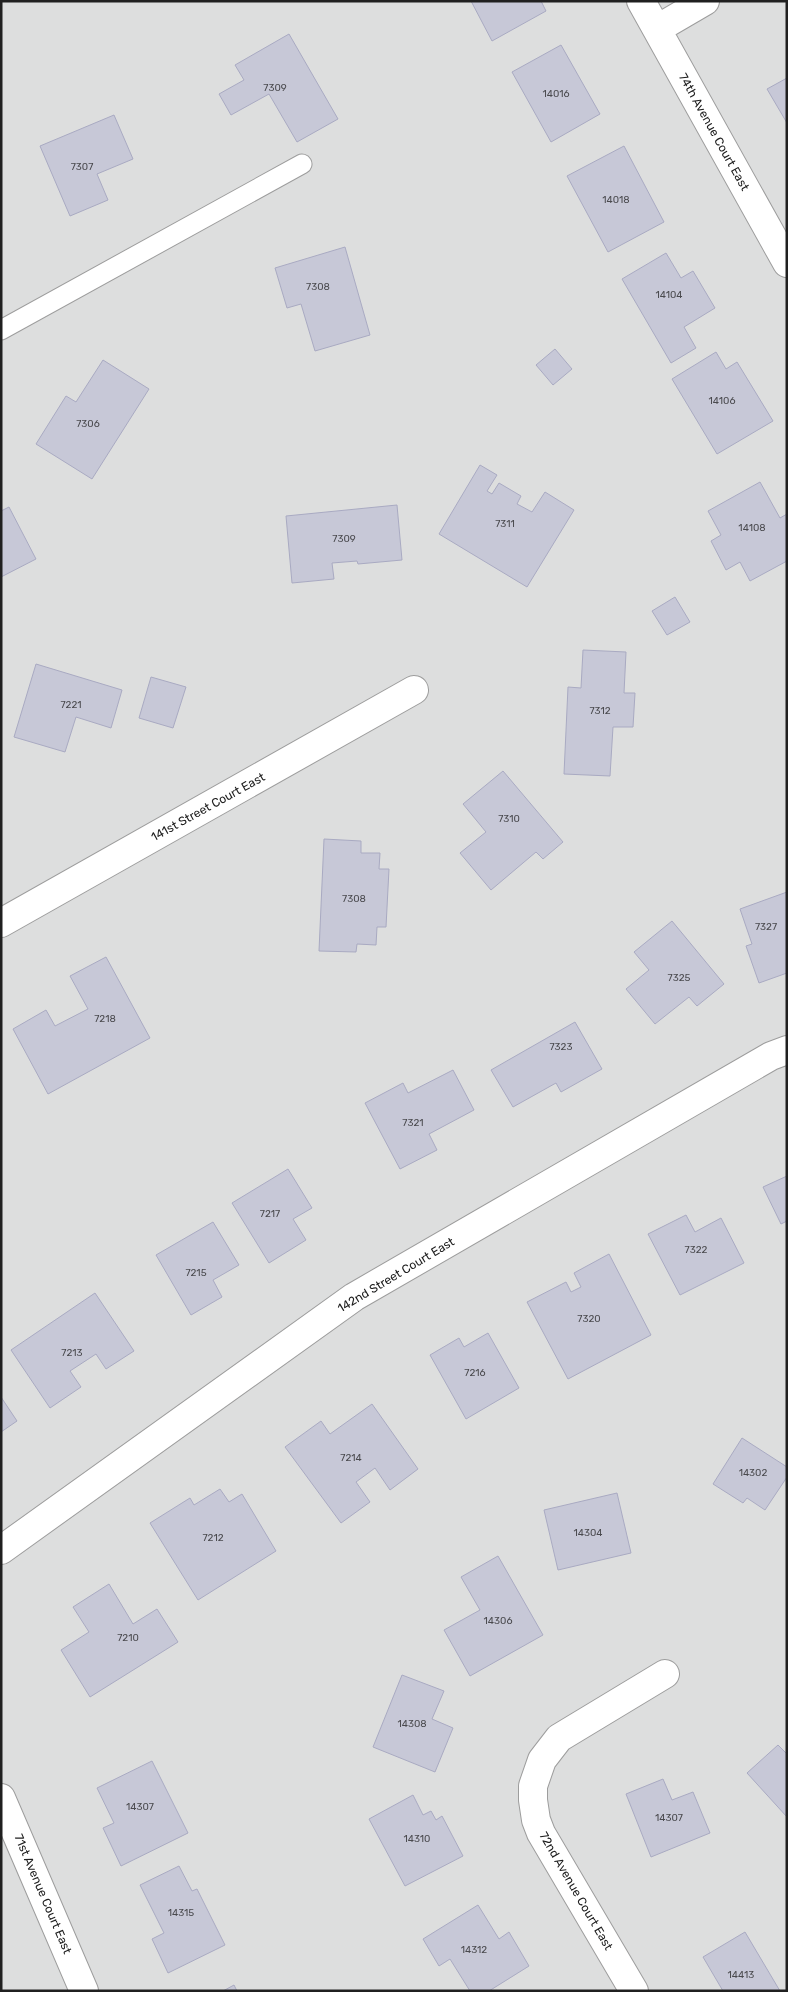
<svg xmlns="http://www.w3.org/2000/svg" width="788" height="1992" viewBox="0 0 788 1992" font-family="Rubik,sans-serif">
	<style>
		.residential { fill: #dddede }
		.building { fill: #c7c8d7; stroke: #a9aac2 }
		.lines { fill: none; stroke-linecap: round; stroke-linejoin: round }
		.lane-casing { stroke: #9d9d9d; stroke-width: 21 }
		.street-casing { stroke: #9d9d9d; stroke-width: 30 }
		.lane { stroke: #fff; stroke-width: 19 }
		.street { stroke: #fff; stroke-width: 28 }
		.labels { text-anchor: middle; stroke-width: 4; stroke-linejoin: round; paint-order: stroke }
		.number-label { font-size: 10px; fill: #4a4a4e }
		.street-label { font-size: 12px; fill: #202020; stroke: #fff }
	</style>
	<rect width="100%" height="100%" fill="#e9e7f0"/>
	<path class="residential" d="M 1,1 L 787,1 L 787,1991 L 1,1991 Z"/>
	<path class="building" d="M 471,1 L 541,1 L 546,11 L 492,41 Z
		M 289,34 L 338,119 L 297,142 L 269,94 L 231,115 L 219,94 L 244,80 L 235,65 Z
		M 561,45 L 600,114 L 551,142 L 512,72 Z
		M 787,78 L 787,123 L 767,89 Z
		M 114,115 L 133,159 L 97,174 L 108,200 L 70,216 L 40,146 Z
		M 624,146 L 664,222 L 608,252 L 567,176 Z
		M 345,247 L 370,335 L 315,351 L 301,304 L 287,308 L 275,268 Z
		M 666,253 L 681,278 L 693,271 L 715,308 L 684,327 L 696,348 L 671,363 L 622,279 Z
		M 555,349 L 572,369 L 553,385 L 536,365 Z
		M 716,352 L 726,369 L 737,362 L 773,421 L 717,454 L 672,379 Z
		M 103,360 L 149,389 L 92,479 L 36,444 L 66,396 L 76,402 Z
		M 480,465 L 497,475 L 487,491 L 492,494 L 499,483 L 521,496 L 517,504 L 532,512 L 545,492 L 574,510 L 527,587 L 439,534 Z
		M 760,482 L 780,518 L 787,514 L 787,561 L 750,581 L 740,562 L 726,570 L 711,541 L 721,535 L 708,511 Z
		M 397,505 L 402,560 L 358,564 L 357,561 L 332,563 L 334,579 L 292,583 L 286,516 Z
		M 9,507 L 36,559 L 1,577 L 1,511 Z
		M 675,597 L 690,622 L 667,635 L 652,611 Z
		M 583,650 L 626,652 L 624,693 L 635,693 L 633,727 L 613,727 L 610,776 L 564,774 L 568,687 L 581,688 Z
		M 36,664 L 122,690 L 111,728 L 76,717 L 65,752 L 14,737 Z
		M 151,677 L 186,687 L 173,728 L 139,718 Z
		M 503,771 L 563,842 L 543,859 L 536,852 L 491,890 L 460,853 L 486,832 L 463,804 Z
		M 324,839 L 361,841 L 361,853 L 380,853 L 379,869 L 389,869 L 386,927 L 377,927 L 376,945 L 357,944 L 356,952 L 319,951 Z
		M 787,892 L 787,973 L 759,983 L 746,946 L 752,944 L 740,909 Z
		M 672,921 L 724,984 L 697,1006 L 689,997 L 655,1024 L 626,989 L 649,970 L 634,952 Z
		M 106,957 L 150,1038 L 48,1094 L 13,1029 L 46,1010 L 55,1026 L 88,1009 L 70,976 Z
		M 575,1022 L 602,1069 L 561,1092 L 556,1083 L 513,1107 L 491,1070 Z
		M 453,1070 L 474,1110 L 429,1134 L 437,1150 L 400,1169 L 365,1103 L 403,1083 L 408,1093 Z
		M 288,1169 L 312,1208 L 293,1219 L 306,1240 L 269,1263 L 232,1203 Z
		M 787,1176 L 787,1221 L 781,1224 L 763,1187 Z
		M 686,1215 L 695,1232 L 721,1218 L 744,1263 L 680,1295 L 648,1234 Z
		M 213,1222 L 239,1265 L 213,1280 L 222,1297 L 191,1315 L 156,1255 Z
		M 609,1254 L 651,1335 L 568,1379 L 527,1302 L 566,1282 L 571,1292 L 581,1287 L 574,1273 Z
		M 95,1293 L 134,1351 L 106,1369 L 96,1354 L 70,1371 L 81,1387 L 50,1408 L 11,1350 Z
		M 488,1333 L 519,1388 L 466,1419 L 430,1355 L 459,1338 L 464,1347 Z
		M 1,1397 L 17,1421 L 1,1432 Z
		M 372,1404 L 418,1469 L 390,1490 L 375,1468 L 356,1482 L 370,1502 L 341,1523 L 285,1447 L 321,1421 L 330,1434 Z
		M 742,1438 L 787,1467 L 787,1477 L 765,1510 L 747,1498 L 743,1503 L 713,1484 Z
		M 220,1489 L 229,1502 L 242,1494 L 276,1551 L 198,1600 L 150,1523 L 190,1498 L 194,1505 Z
		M 617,1493 L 631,1553 L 558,1570 L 544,1510 Z
		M 498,1556 L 543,1635 L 470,1676 L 444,1630 L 480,1610 L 461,1577 Z
		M 109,1584 L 133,1624 L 157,1609 L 178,1642 L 90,1697 L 61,1650 L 89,1632 L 73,1607 Z
		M 402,1675 L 444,1691 L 432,1719 L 453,1728 L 435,1772 L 373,1747 Z
		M 778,1745 L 787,1754 L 787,1817 L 747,1773 Z
		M 152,1761 L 188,1833 L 121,1866 L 103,1828 L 114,1823 L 97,1788 Z
		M 663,1779 L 672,1800 L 693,1792 L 710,1833 L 651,1857 L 626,1794 Z
		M 413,1795 L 423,1815 L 431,1811 L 436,1820 L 442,1816 L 463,1856 L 405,1886 L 369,1819 Z
		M 179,1866 L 192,1891 L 197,1889 L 225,1945 L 168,1973 L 152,1939 L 164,1933 L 140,1885 Z
		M 478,1905 L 499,1939 L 509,1932 L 529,1966 L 489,1991 L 470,1991 L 450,1959 L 439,1966 L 423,1939 Z
		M 745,1932 L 780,1991 L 723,1991 L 703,1957 Z
		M 234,1985 L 237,1991 L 223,1991 Z"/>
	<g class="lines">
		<defs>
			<path id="lane" d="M 1,330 L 302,164"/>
			<path id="street" d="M 641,1 L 787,263
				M 657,29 L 705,1
				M 1,923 L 414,690
				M 1,1550 L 354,1297 L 771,1056 L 787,1050
				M 1,1798 L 84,1991
				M 634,1991 L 541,1833 L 536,1820 L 533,1800 L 533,1786 L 542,1760 L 559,1738 L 665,1674"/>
		</defs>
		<use href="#lane" class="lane-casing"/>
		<use href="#street" class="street-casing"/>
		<use href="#lane" class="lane"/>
		<use href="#street" class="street"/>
	</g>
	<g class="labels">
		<g class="number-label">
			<text x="275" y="91">7309</text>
			<text x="556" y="97">14016</text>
			<text x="82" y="170">7307</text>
			<text x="616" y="203">14018</text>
			<text x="318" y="290">7308</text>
			<text x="669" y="298">14104</text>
			<text x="722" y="404">14106</text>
			<text x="88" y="427">7306</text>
			<text x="505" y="527">7311</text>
			<text x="752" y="531">14108</text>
			<text x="344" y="542">7309</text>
			<text x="71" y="708">7221</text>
			<text x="600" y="714">7312</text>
			<text x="509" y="822">7310</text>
			<text x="354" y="902">7308</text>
			<text x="766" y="930">7327</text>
			<text x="679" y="981">7325</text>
			<text x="105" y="1022">7218</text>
			<text x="561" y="1050">7323</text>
			<text x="413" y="1126">7321</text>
			<text x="270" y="1217">7217</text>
			<text x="696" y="1253">7322</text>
			<text x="196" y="1276">7215</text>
			<text x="589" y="1322">7320</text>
			<text x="72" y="1356">7213</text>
			<text x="475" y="1376">7216</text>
			<text x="351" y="1461">7214</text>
			<text x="753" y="1476">14302</text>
			<text x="588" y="1536">14304</text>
			<text x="213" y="1541">7212</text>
			<text x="498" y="1624">14306</text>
			<text x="128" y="1641">7210</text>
			<text x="412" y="1727">14308</text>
			<text x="140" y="1810">14307</text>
			<text x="669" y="1821">14307</text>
			<text x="417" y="1842">14310</text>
			<text x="181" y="1916">14315</text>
			<text x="474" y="1953">14312</text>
			<text x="741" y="1978">14413</text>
		</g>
		<g class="street-label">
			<text transform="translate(714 132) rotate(61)" y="4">74th Avenue Court East</text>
			<text transform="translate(208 807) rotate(-29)" y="4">141st Street Court East</text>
			<text transform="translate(396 1275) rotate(-31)" y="4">142nd Street Court East</text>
			<text transform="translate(576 1891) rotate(60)" y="4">72nd Avenue Court East</text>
			<text transform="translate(43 1894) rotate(67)" y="4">71st Avenue Court East</text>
		</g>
	</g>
	<rect width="788" height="1992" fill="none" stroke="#202020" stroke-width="5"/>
</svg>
